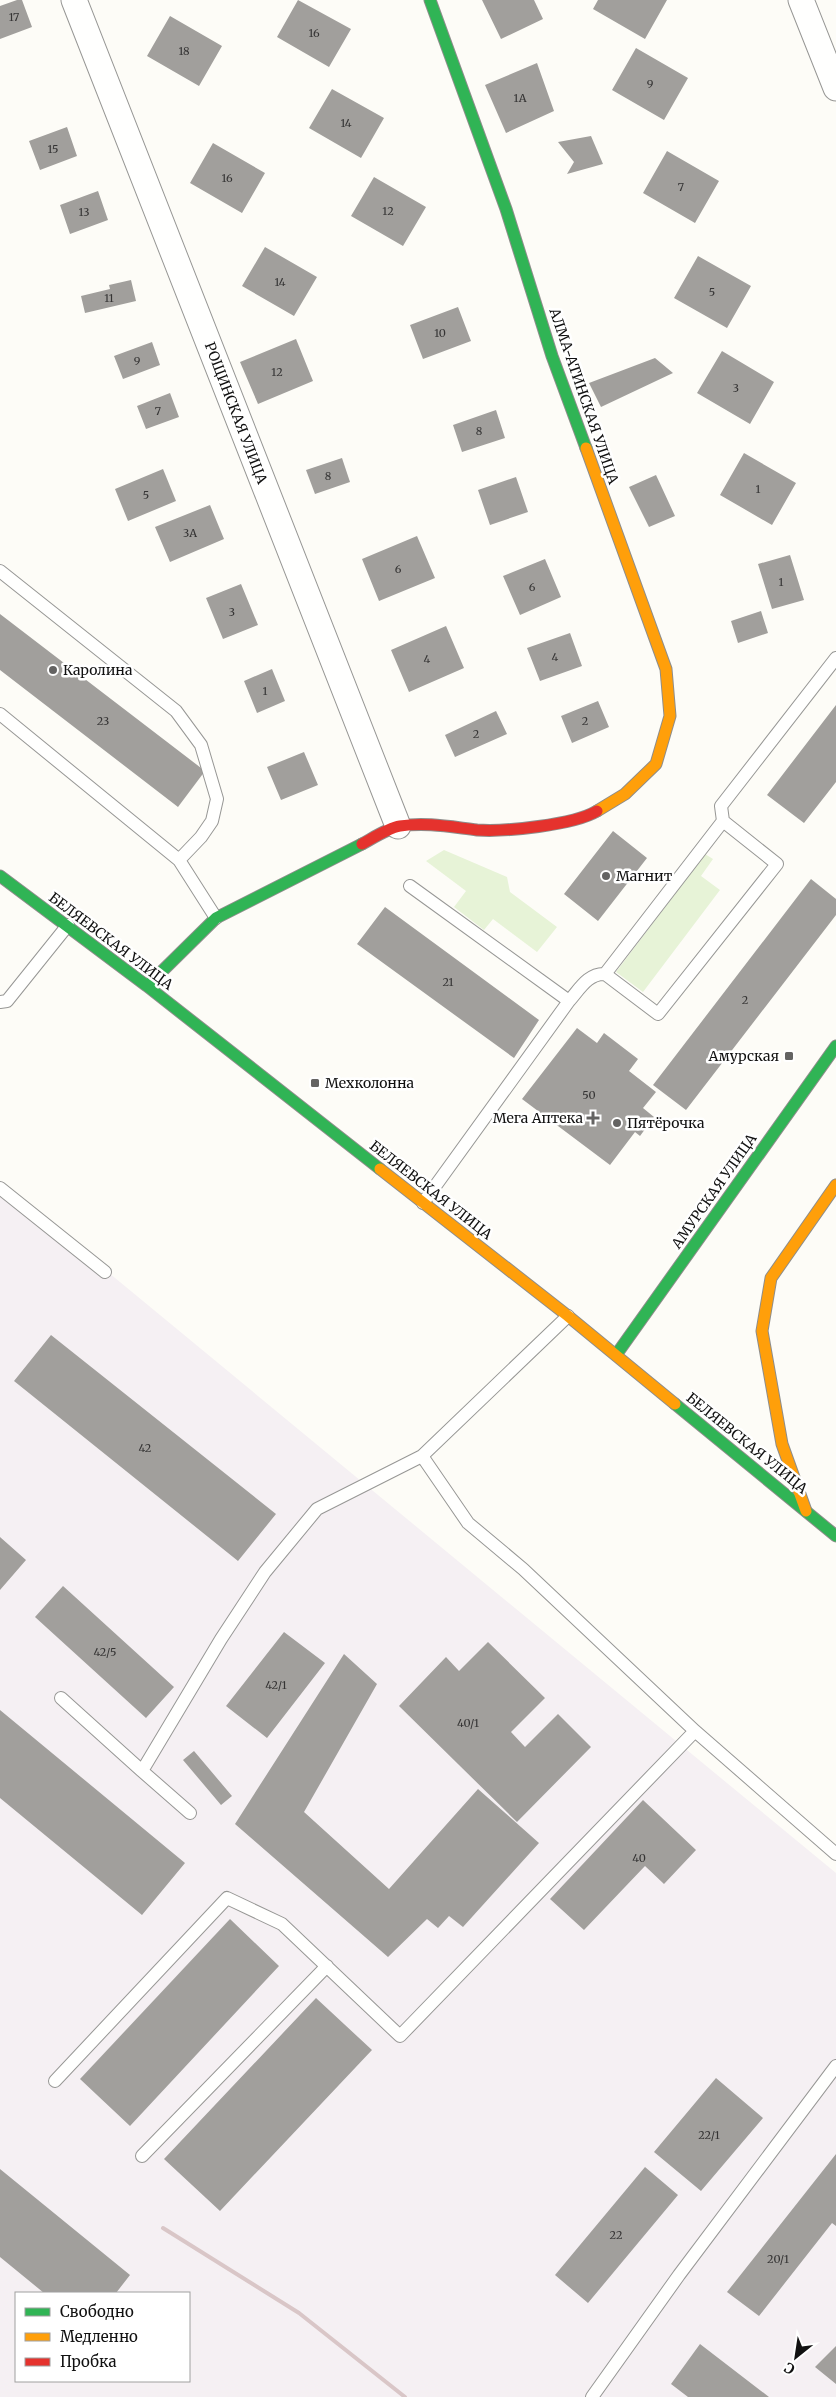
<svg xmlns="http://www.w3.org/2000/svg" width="836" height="2397" viewBox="0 0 836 2397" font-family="Merriweather,serif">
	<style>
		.industrial { fill: #f5f0f3; fill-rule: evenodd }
		.green { fill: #e7f3d7 }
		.building { fill: #a19f9c }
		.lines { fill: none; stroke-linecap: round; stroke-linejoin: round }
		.lane-casing { stroke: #979795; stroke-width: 14 }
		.street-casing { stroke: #979795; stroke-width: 27 }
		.fast-casing { stroke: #8e8d8b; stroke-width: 13 }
		.slow-casing { stroke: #8e8d8b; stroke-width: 13 }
		.jam-casing { stroke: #8e8d8b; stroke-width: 13 }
		.lane { stroke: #fffffe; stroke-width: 12 }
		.street { stroke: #fffffe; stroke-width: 25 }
		.fast { stroke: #30b455; stroke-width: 11 }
		.slow { stroke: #ff9f0a; stroke-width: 11 }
		.jam { stroke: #e5322d; stroke-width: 11 }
		.rail { stroke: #d9c6c7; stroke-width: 4 }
		.poi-dot { fill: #646362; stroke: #fff; stroke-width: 2 }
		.labels { text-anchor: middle; stroke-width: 5; stroke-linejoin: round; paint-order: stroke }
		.number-label { font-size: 11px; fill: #353434 }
		.street-label { font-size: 14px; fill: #111; stroke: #fff }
		.poi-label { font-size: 14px; fill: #111; stroke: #fff; text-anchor: start }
	</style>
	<rect width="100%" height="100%" fill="#fdfcf7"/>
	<path class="industrial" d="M 0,1183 L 836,1873 L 836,2397 L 0,2397 ZM 16,2293 L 189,2293 L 189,2381 L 16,2381 Z"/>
	<path class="green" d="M 444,850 L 507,877 L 510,892 L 557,927 L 537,952 L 493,919 L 484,930 L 454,907 L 466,891 L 426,861 Z
		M 705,854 L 713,859 L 701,876 L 720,890 L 643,992 L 616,972 Z"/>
	<path class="building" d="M 17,0 L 22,0 L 32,27 L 0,39 L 0,6 Z
		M 298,0 L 351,29 L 329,67 L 277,37 Z
		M 482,0 L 534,0 L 543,19 L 501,39 Z
		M 598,0 L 667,0 L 645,39 L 593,9 Z
		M 170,16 L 222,46 L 199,86 L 147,56 Z
		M 636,48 L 688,78 L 664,120 L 612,90 Z
		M 537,63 L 554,111 L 506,133 L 485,85 Z
		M 332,89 L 384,118 L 361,158 L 309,128 Z
		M 67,127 L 77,156 L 40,170 L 29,141 Z
		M 591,136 L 603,164 L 567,174 L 574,162 L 558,142 Z
		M 213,143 L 265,173 L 242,213 L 190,183 Z
		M 667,151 L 719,181 L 695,223 L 643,193 Z
		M 374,177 L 426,207 L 403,246 L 351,216 Z
		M 98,191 L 108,220 L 70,234 L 60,205 Z
		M 265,247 L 317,277 L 294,316 L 242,286 Z
		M 698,256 L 751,286 L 727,328 L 674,298 Z
		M 131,280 L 136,301 L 85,313 L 81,296 L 110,289 L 109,285 Z
		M 458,307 L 471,341 L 423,359 L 410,325 Z
		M 296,339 L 313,381 L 258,404 L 240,362 Z
		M 152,342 L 160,365 L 123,379 L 114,356 Z
		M 722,351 L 774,382 L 750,424 L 697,393 Z
		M 655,358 L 673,373 L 601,407 L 589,383 Z
		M 170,393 L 179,417 L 146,429 L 137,406 Z
		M 496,410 L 505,438 L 462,452 L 453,425 Z
		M 744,453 L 796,483 L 772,525 L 720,495 Z
		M 342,458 L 350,482 L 315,494 L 306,470 Z
		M 163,469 L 176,501 L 128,521 L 115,489 Z
		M 656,475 L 675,516 L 649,527 L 629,487 Z
		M 516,477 L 528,512 L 490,525 L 478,490 Z
		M 210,505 L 224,539 L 170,562 L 155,527 Z
		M 417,536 L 435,578 L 379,601 L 362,559 Z
		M 790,555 L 804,600 L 772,609 L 758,564 Z
		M 545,559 L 561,597 L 520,615 L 503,576 Z
		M 241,584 L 258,625 L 223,639 L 206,598 Z
		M 761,611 L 768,633 L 738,643 L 731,621 Z
		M 0,614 L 205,771 L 178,807 L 0,670 Z
		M 446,626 L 464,668 L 409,692 L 391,650 Z
		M 570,633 L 582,666 L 540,681 L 527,648 Z
		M 272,669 L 285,701 L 257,713 L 244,681 Z
		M 598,701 L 609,727 L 572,743 L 561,716 Z
		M 836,705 L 836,782 L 804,823 L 767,795 Z
		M 496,711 L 507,734 L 455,757 L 445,735 Z
		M 304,752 L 318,785 L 281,800 L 267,767 Z
		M 613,831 L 647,858 L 598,921 L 564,894 Z
		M 811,879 L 836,899 L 836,915 L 686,1110 L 653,1085 Z
		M 385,907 L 539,1020 L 514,1058 L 357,944 Z
		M 577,1028 L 597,1043 L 604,1033 L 638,1059 L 629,1071 L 656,1092 L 643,1108 L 654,1117 L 640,1136 L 635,1132 L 610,1165 L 522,1099 Z
		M 51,1335 L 276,1514 L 238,1561 L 14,1381 Z
		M 0,1537 L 26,1560 L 0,1590 Z
		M 63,1586 L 174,1687 L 146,1718 L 35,1617 Z
		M 284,1632 L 325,1663 L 267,1738 L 226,1706 Z
		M 488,1642 L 545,1698 L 511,1732 L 525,1747 L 558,1714 L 591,1747 L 517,1822 L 399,1706 L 446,1657 L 459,1671 Z
		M 344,1654 L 377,1684 L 304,1812 L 389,1889 L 478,1789 L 539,1843 L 463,1927 L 449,1916 L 438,1928 L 427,1919 L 388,1957 L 235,1824 Z
		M 0,1710 L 185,1863 L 142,1915 L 0,1798 Z
		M 194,1751 L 232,1796 L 221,1805 L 183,1760 Z
		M 643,1800 L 696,1850 L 664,1884 L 645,1866 L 584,1930 L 550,1899 Z
		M 230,1919 L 279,1966 L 130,2126 L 80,2079 Z
		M 316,1998 L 372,2050 L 220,2211 L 164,2159 Z
		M 716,2078 L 763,2118 L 701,2191 L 654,2152 Z
		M 836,2154 L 836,2226 L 832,2223 L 759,2316 L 727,2292 Z
		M 645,2167 L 678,2195 L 588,2303 L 555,2275 Z
		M 0,2169 L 130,2275 L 116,2293 L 44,2293 L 0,2257 Z
		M 700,2344 L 769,2397 L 688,2397 L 671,2384 Z
		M 836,2346 L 836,2384 L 815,2367 Z"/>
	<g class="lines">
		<defs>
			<path id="lane" d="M 0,571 L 176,711 L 201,745 L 217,799 L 212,821 L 201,837 L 179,860
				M 0,714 L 179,860 L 216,918
				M 410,886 L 569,1001 L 423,1203
				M 605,974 L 723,821
				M 569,1001 C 579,990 588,973 605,974 L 658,1014 L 777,864 L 723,821 L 721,806 L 836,658
				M 0,1002 L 7,1001 L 68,925
				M 0,1188 L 105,1272
				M 422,1456 L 468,1523 L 523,1569 L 695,1731 L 836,1854
				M 61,1698 L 142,1771 L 221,1639 L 265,1572 L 317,1509 L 422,1456 L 568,1316
				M 142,1771 L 190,1813
				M 55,2081 L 227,1898 L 282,1924 L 400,2036 L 695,1731
				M 142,2156 L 327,1966
				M 592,2397 L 679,2275 L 836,2066"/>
			<path id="street" d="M 74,0 L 398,826
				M 801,0 L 836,88"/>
			<path id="fast" d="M 430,0 L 506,209 L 552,356 L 586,448
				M 0,876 L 147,986 L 380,1169
				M 147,986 L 216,918 L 362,844
				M 616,1355 L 836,1046
				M 675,1404 L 836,1536"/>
			<path id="slow" d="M 586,448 L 666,669 L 670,716 L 656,764 L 625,794 L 597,811
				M 380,1169 L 568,1316 L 675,1404
				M 806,1511 L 782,1444 L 762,1331 L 771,1278 L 836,1185"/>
			<path id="jam" d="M 362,844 C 373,838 388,828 400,826 C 426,822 451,827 477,830 C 504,832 574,825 597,811"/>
		</defs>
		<use href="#lane" class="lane-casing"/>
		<use href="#street" class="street-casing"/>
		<use href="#fast" class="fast-casing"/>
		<use href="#slow" class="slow-casing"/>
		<use href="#jam" class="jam-casing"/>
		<use href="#lane" class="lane"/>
		<use href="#street" class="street"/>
		<use href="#fast" class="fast"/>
		<use href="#slow" class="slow"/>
		<use href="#jam" class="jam"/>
		<path class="rail" d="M 163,2228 L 299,2313 L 405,2397"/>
	</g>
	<g class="poi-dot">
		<circle cx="53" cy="670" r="5"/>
		<circle cx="606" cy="876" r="5"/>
		<rect x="784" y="1051" width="10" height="10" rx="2.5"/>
		<rect x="310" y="1078" width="10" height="10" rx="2.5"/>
		<path d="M590.5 1110.5h5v5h5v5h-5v5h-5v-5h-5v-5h5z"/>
		<circle cx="617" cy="1123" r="5"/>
	</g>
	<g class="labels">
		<g class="number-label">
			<text x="14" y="21">17</text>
			<text x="314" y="37">16</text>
			<text x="184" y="55">18</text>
			<text x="650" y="88">9</text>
			<text x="520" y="102">1А</text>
			<text x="346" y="127">14</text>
			<text x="53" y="153">15</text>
			<text x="227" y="182">16</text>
			<text x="681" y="191">7</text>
			<text x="388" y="215">12</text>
			<text x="84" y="216">13</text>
			<text x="280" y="286">14</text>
			<text x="712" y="296">5</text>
			<text x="109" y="302">11</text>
			<text x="440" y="337">10</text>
			<text x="137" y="365">9</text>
			<text x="277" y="376">12</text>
			<text x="736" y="392">3</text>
			<text x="158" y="415">7</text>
			<text x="479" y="435">8</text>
			<text x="328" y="480">8</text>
			<text x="758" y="493">1</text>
			<text x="146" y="499">5</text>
			<text x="190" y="537">3А</text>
			<text x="398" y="573">6</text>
			<text x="781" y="586">1</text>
			<text x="532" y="591">6</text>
			<text x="232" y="616">3</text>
			<text x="555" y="661">4</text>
			<text x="427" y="663">4</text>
			<text x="265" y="695">1</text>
			<text x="103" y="725">23</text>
			<text x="585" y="725">2</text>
			<text x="476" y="738">2</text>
			<text x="448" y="986">21</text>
			<text x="745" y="1004">2</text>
			<text x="589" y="1099">50</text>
			<text x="145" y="1452">42</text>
			<text x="105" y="1656">42/5</text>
			<text x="276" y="1689">42/1</text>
			<text x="468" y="1727">40/1</text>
			<text x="639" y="1862">40</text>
			<text x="709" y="2139">22/1</text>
			<text x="616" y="2239">22</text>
			<text x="778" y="2263">20/1</text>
		</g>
		<g class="street-label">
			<text transform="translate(584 396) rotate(71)" y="5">АЛМА-АТИНСКАЯ УЛИЦА</text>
			<text transform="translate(236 413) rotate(69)" y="5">РОЩИНСКАЯ УЛИЦА</text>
			<text transform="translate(111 941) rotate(37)" y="5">БЕЛЯЕВСКАЯ УЛИЦА</text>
			<text transform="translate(431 1190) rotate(38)" y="5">БЕЛЯЕВСКАЯ УЛИЦА</text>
			<text transform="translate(714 1191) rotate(-55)" y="5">АМУРСКАЯ УЛИЦА</text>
			<text transform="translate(747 1443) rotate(39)" y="5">БЕЛЯЕВСКАЯ УЛИЦА</text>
		</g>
		<g class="poi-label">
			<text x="63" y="675">Каролина</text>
			<text x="616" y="881">Магнит</text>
			<text x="779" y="1061" text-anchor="end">Амурская</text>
			<text x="325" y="1088">Мехколонна</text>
			<text x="583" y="1123" text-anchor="end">Мега Аптека</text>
			<text x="627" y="1128">Пятёрочка</text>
		</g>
	</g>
	<rect x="15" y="2292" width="175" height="90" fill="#ffffff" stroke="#a0a0a0"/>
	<rect x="25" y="2308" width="25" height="8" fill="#30b455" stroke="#a0a0a0"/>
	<text x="60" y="2317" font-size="15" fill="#111111">Свободно</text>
	<rect x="25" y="2333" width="25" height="8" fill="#ff9f0a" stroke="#a0a0a0"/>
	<text x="60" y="2342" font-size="15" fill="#111111">Медленно</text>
	<rect x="25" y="2358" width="25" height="8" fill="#e5322d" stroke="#a0a0a0"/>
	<text x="60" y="2367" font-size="15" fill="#111111">Пробка</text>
	<g transform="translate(796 2357) rotate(210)" stroke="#ffffff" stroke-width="4" paint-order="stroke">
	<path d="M0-4L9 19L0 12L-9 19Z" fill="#111111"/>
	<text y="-8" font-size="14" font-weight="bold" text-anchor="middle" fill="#111111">С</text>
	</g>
</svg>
